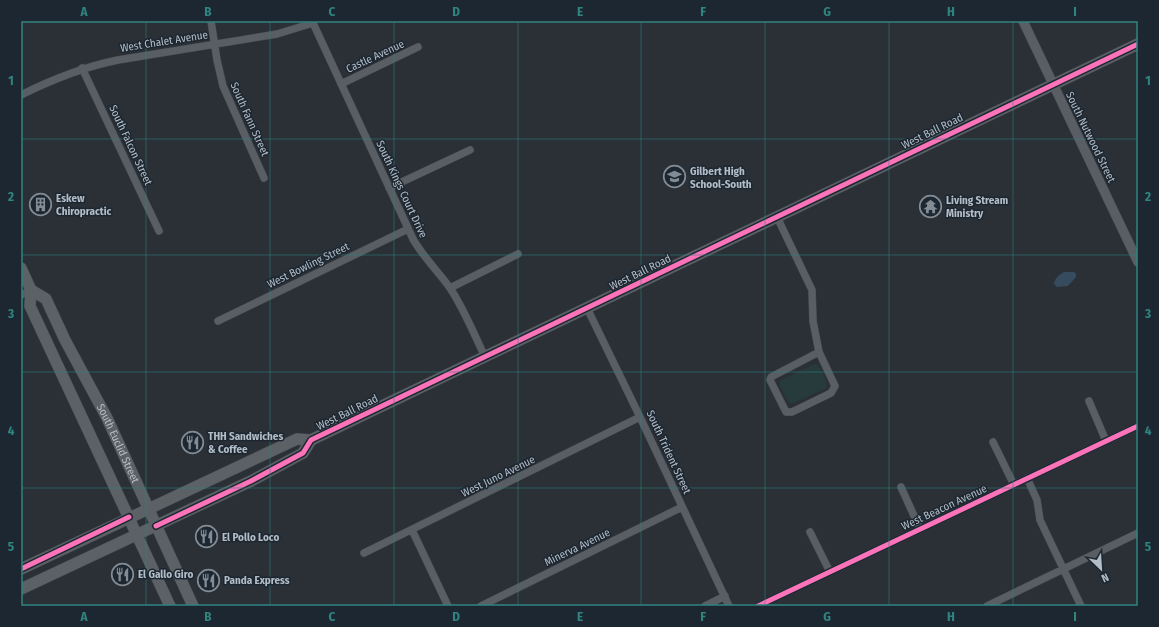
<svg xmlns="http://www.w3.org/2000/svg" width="1159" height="627" viewBox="0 0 1159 627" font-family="'Fira Sans Condensed',sans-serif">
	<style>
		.green { fill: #273b3c }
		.water { fill: #374b5f }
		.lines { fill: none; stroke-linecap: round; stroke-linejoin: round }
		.minor-casing { stroke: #484c51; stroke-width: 8 }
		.tertiary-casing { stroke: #484c51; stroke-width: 10 }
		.primary-casing { stroke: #474d53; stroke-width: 12 }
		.minor { stroke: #595e65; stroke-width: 7 }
		.tertiary { stroke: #595e65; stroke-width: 9 }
		.primary { stroke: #5c6166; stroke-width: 11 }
		.cycleway-casing { stroke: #1d2731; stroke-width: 8 }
		.cycleway { stroke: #fb73b8; stroke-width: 5 }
		.grid { fill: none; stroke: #308480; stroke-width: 1; stroke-opacity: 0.55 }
		.labels { text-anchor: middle; stroke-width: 3; stroke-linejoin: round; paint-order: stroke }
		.street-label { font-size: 11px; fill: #b3bdc8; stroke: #1d2731 }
		.poi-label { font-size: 11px; font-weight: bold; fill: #b3bdc8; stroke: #1d2731; text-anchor: start }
		.neatline { fill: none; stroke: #308480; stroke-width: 1.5 }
		.grid-label { font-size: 13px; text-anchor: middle; font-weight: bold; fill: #308480 }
	</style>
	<rect width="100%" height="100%" fill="#2a3036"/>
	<path class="green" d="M 815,364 C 821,367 828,381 826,388 L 794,403 L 789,403 L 780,386 L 780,381 Z"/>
	<path class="water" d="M 1064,272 L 1074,272 L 1076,274 L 1076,277 L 1068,286 L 1057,287 L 1054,284 C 1054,279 1060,274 1064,272 Z"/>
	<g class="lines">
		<defs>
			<path id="minor" d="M 211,21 L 217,60 L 223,86 L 264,178
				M 313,23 L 413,239 C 423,257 438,271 450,288 C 464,309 474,334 485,357
				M 82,68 L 159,231
				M 341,84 L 418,47
				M 21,95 C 53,79 83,67 118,60 L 277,34 L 313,23 L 312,21
				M 389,188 L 470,150
				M 777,217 L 812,290 L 813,321 L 819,352 L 835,386 L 831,393 L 792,412 L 786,412 L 770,380 L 771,377 L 819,352
				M 450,288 L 518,254
				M 21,295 L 31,290
				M 587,308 L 640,417 L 729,606
				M 218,321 L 408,229
				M 1089,401 L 1106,441
				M 993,442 L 1014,485
				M 1027,478 L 1037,500 L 1040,520 L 1081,606
				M 901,487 L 920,529
				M 412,530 L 448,606
				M 810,532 L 830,572
				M 364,553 L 640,417
				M 481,606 L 682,507
				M 705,606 L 725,596
				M 758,606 L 1138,426
				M 987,606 L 1138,533"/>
			<path id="tertiary" d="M 1023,21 L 1138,262"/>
			<g id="primary">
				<path d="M 21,268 L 31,290 L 30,306 L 170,606"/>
				<path id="s1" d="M 31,290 L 46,299 L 65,340 L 107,418 L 193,606"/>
				<path d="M 21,569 L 297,439 L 311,440 L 1138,44"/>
				<path d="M 21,589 L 251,481 L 303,453 L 311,440"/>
			</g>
		</defs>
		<use href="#minor" class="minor-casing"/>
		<use href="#tertiary" class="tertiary-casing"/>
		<use href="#primary" class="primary-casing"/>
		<use href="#minor" class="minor"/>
		<use href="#tertiary" class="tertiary"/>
		<use href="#primary" class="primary"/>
		<defs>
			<path id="cycleway" d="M 156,526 L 251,481 L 303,453 L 311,440 L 1138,44
				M 21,569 L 129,517
				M 758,606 L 1138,426"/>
		</defs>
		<use href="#cycleway" class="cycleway-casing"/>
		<use href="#cycleway" class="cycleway"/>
	</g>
	<path class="grid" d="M 146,21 L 146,606M 270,21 L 270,606M 394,21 L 394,606M 518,21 L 518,606M 641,21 L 641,606M 765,21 L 765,606M 889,21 L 889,606M 1013,21 L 1013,606M 21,139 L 1138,139M 21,255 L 1138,255M 21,372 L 1138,372M 21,488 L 1138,488"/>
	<defs>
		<symbol id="school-ring" viewBox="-11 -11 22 22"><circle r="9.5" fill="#1d2731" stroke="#838c95" stroke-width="1.5"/><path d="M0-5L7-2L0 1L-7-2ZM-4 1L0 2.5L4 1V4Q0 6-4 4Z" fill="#838c95"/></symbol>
		<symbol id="building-ring" viewBox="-11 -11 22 22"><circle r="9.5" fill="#1d2731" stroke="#838c95" stroke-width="1.5"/><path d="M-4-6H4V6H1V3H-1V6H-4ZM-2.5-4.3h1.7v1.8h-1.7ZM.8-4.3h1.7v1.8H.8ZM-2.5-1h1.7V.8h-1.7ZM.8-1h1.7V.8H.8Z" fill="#838c95"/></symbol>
		<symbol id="temple-ring" viewBox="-11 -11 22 22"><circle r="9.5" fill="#1d2731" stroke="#838c95" stroke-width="1.5"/><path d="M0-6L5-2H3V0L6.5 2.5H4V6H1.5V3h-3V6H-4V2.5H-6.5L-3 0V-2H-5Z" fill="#838c95"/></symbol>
		<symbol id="restaurant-ring" viewBox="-11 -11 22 22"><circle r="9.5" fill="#1d2731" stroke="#838c95" stroke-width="1.5"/><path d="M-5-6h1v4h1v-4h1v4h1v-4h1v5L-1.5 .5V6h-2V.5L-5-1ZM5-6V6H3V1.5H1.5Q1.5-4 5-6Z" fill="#838c95"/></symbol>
	</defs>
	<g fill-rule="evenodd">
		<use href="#school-ring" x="662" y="164" width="25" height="25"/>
		<use href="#building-ring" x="28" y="192" width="25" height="25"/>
		<use href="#temple-ring" x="918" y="194" width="25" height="25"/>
		<use href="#restaurant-ring" x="180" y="430" width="25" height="25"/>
		<use href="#restaurant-ring" x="194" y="524" width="25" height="25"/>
		<use href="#restaurant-ring" x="110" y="562" width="25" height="25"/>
		<use href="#restaurant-ring" x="196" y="568" width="25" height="25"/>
	</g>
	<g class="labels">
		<g class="street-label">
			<text transform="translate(164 41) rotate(-9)" y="4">West Chalet Avenue</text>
			<text transform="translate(375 56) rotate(-25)" y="4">Castle Avenue</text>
			<text transform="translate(250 119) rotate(66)" y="4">South Fann Street</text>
			<text transform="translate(932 131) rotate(-26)" y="4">West Ball Road</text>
			<text transform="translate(1091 137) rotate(64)" y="4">South Nutwood Street</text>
			<text transform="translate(131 145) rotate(65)" y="4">South Falcon Street</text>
			<text transform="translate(402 189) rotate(65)" y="4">South Kings Court Drive</text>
			<text transform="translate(308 265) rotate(-26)" y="4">West Bowling Street</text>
			<text transform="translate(640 272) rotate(-26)" y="4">West Ball Road</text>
			<text transform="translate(347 412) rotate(-26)" y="4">West Ball Road</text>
			<text dy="4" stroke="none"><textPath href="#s1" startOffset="179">South Euclid Street</textPath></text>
			<text transform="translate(669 452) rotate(65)" y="4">South Trident Street</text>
			<text transform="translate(498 476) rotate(-26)" y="4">West Juno Avenue</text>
			<text transform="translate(944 507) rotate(-25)" y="4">West Beacon Avenue</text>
			<text transform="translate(577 547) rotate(-26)" y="4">Minerva Avenue</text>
		</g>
		<g class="poi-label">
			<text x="690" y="175">Gilbert High<tspan x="690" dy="13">School-South</tspan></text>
			<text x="56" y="202">Eskew<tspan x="56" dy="13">Chiropractic</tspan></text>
			<text x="946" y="204">Living Stream<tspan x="946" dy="13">Ministry</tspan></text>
			<text x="208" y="440">THH Sandwiches<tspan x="208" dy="13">&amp; Coffee</tspan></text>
			<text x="222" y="541">El Pollo Loco</text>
			<text x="138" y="578">El Gallo Giro</text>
			<text x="224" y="584">Panda Express</text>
		</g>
	</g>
	<rect width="1159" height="627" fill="none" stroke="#1d2731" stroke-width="44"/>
	<g transform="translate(1101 569) rotate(155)" stroke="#1d2731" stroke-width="3" paint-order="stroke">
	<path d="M0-3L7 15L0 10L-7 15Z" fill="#b3bdc8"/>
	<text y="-6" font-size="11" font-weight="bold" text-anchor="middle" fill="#b3bdc8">N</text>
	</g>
	<rect x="22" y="22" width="1115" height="583" class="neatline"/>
	<g class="grid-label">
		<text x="84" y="16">A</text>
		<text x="208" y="16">B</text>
		<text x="332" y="16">C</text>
		<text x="456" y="16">D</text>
		<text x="580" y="16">E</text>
		<text x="703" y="16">F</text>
		<text x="827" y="16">G</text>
		<text x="951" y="16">H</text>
		<text x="1075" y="16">I</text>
		<text x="11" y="85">1</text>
		<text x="1148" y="85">1</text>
		<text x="11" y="201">2</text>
		<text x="1148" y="201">2</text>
		<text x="11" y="318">3</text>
		<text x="1148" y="318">3</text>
		<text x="11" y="435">4</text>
		<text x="1148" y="435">4</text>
		<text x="11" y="551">5</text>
		<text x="1148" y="551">5</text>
		<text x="84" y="621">A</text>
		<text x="208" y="621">B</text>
		<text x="332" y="621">C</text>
		<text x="456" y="621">D</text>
		<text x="580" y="621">E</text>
		<text x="703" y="621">F</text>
		<text x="827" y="621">G</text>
		<text x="951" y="621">H</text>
		<text x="1075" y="621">I</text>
	</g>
</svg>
